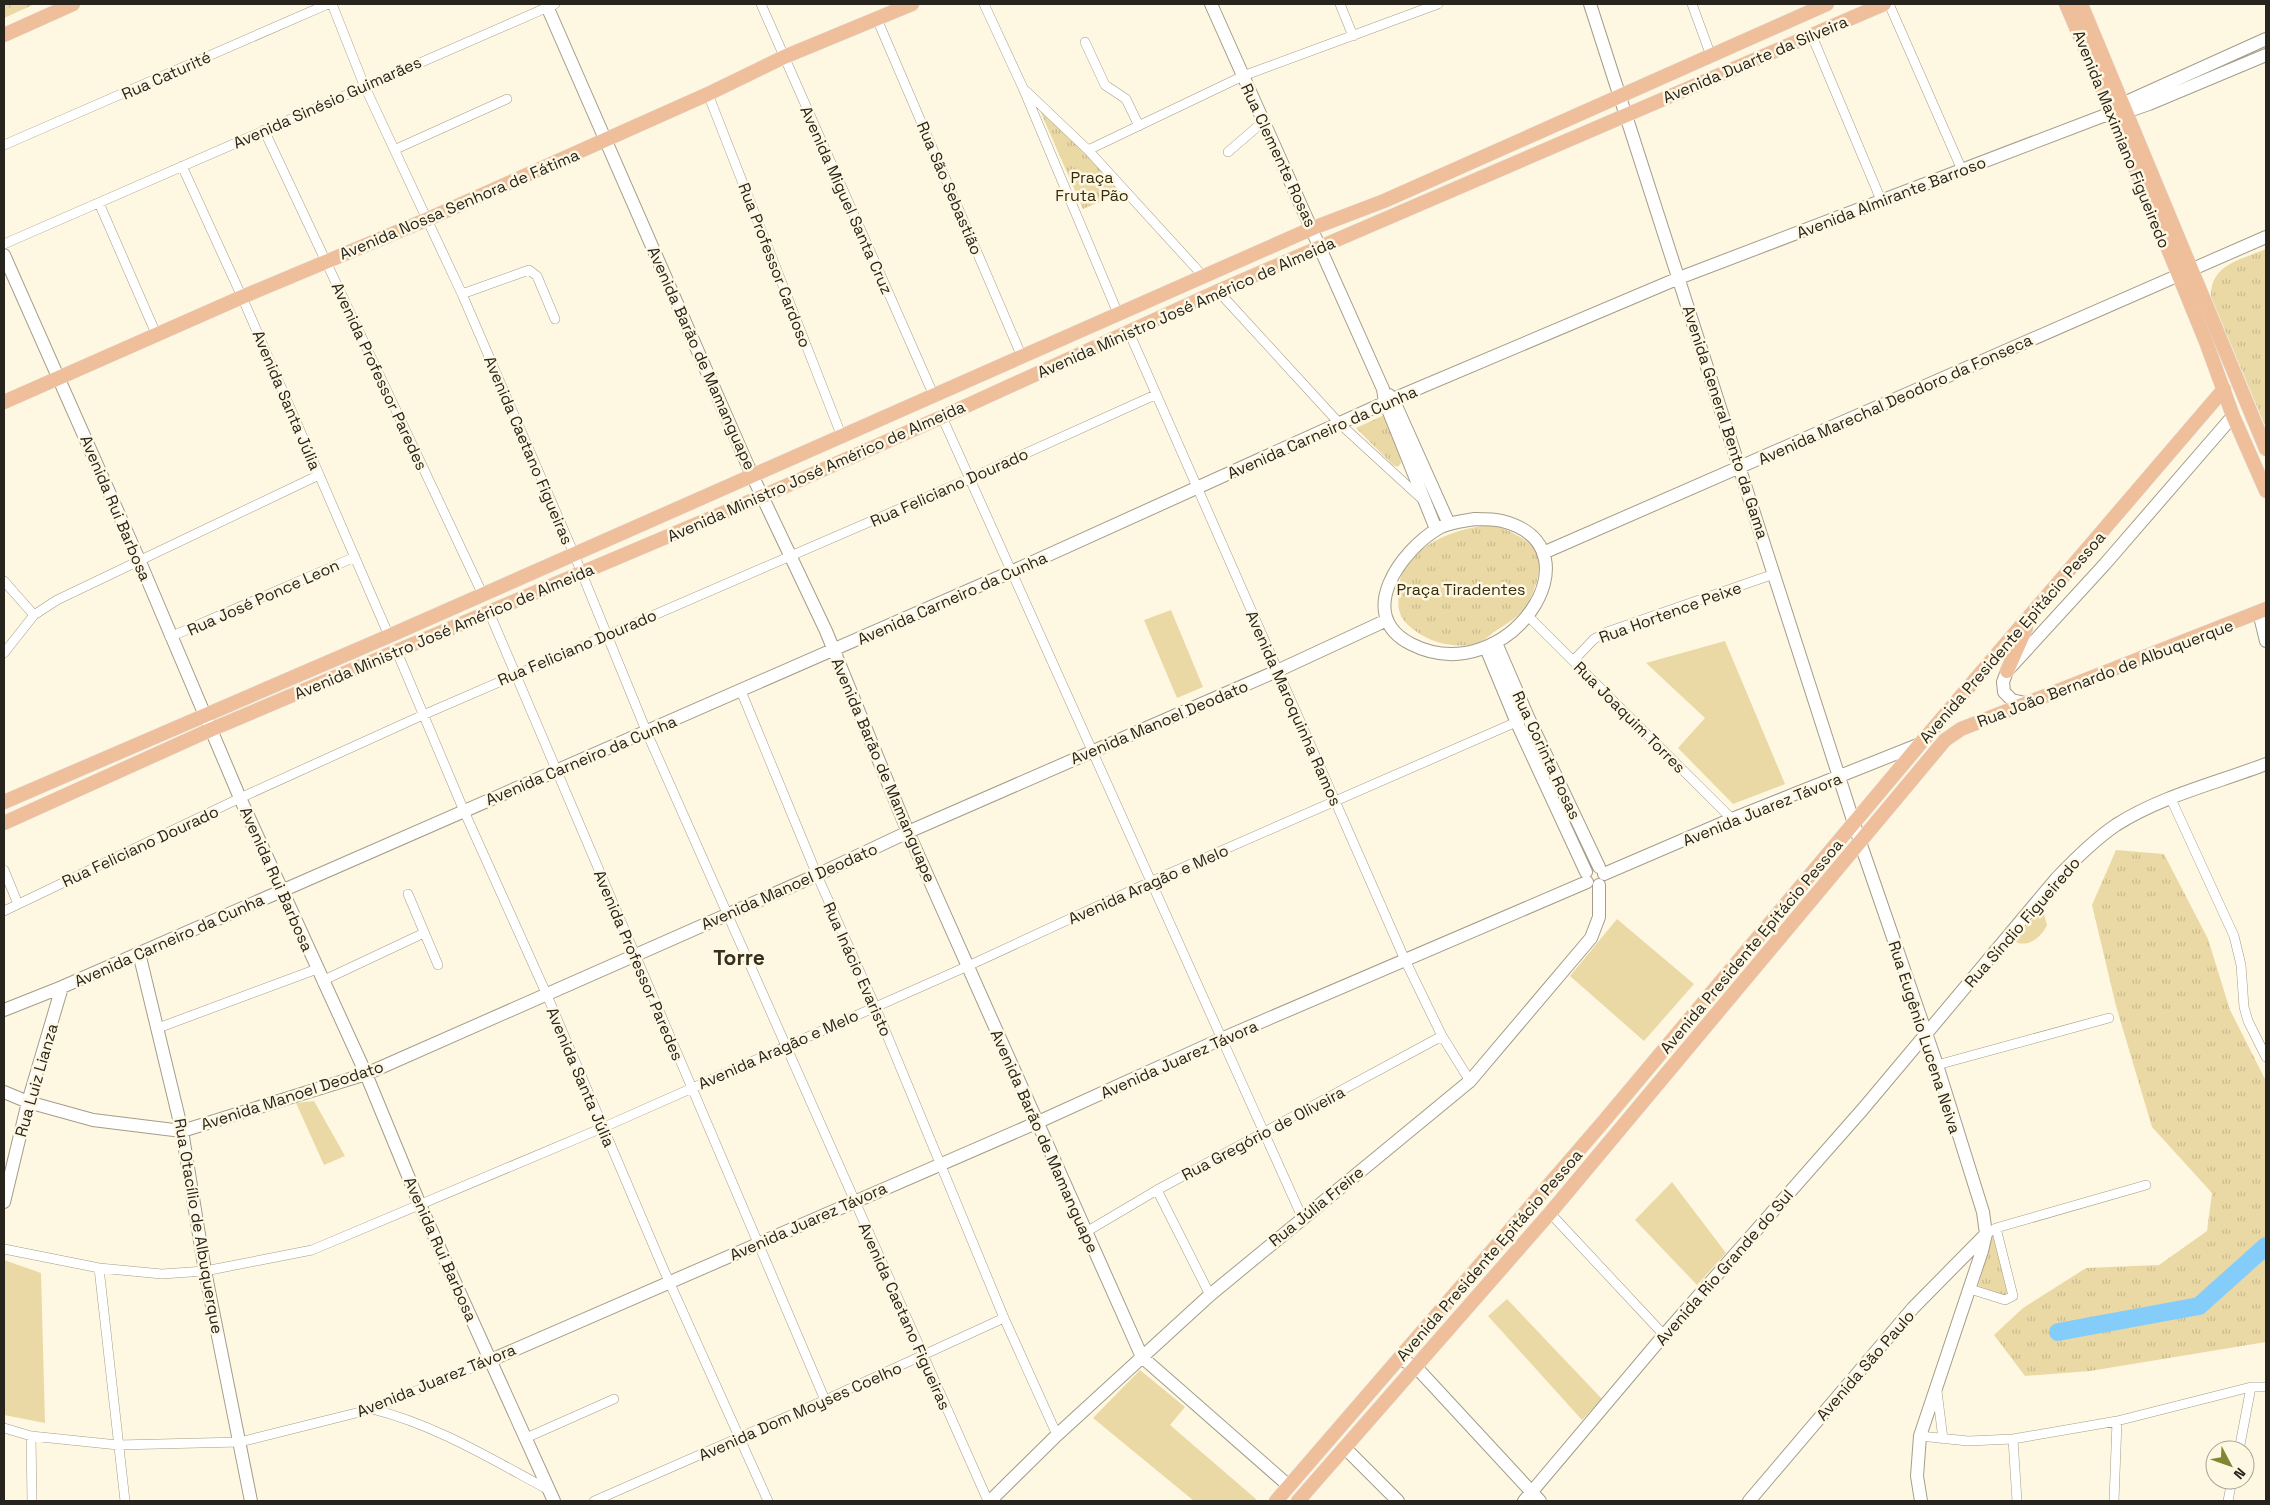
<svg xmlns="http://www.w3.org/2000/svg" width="2270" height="1505" viewBox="0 0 2270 1505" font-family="'Space Grotesk',sans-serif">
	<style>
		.grass { fill: #ebd9a5 }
		.forest { fill: url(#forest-crowns) }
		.park { fill: url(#park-tufts) }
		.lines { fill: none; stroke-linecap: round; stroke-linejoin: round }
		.river { stroke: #84cdfb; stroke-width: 18 }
		.street-casing { stroke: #a39d8a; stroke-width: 10 }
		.secondary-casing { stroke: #a39d8a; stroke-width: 14 }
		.primary-casing { stroke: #e5e5e4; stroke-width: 15 }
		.street { stroke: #fff; stroke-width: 9 }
		.secondary { stroke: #fff; stroke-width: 12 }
		.primary { stroke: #eebf9a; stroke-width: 14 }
		.labels { text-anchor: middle; stroke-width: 5; stroke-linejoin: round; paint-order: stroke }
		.street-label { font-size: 16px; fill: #27241d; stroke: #fef7e2 }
		.park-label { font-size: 16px; fill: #362b0a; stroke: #fef7e2 }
		.district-label { font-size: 21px; font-weight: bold; fill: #352f1f; stroke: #fef7e2 }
	</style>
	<defs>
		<pattern id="forest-crowns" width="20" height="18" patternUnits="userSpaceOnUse" patternTransform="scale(1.25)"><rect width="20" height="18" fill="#ebd9a5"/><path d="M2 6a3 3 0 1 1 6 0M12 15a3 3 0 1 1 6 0" fill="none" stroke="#caba8e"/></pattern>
		<pattern id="park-tufts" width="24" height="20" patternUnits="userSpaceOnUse" patternTransform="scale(1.25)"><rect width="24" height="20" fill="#ebd9a5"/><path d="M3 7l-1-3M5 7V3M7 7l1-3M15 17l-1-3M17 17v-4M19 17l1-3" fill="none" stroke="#caba8e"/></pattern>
	</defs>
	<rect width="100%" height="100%" fill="#fef7e2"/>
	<path class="grass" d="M 1171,610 L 1203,687 L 1177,698 L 1144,620 Z
		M 1725,641 L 1785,784 L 1733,804 L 1678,748 L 1705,718 L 1646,663 Z
		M 2042,907 L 2047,925 C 2042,937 2027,949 2014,941 Z
		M 1617,919 L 1694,984 L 1644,1041 L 1570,976 Z
		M 314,1101 L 345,1156 L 324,1165 L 296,1103 Z
		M 1672,1182 L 1726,1253 L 1697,1285 L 1635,1220 Z
		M 4,1260 L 41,1273 L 45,1423 L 4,1415 Z
		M 1507,1299 L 1602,1399 L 1582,1420 L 1488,1316 Z
		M 1140,1370 L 1185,1407 L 1170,1425 L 1256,1499 L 1255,1501 L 1194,1501 L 1093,1418 Z"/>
	<path class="forest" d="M 4,4 L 35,4 L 4,18 Z"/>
	<path class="park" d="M 1038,106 L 1122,192 L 1083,209 Z
		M 2266,249 L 2266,428 L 2211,297 C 2210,264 2241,260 2266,249 Z
		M 1384,415 L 1400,456 L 1401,463 L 1398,467 L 1393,465 L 1356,428 Z
		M 1493,525 C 1508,530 1531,539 1538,556 C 1544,569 1531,603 1521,612 C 1514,620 1503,626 1494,632 C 1489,636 1483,641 1478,643 C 1457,649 1434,644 1417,632 C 1402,622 1396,612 1399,595 C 1399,589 1399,582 1401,576 C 1415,542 1460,527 1493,525 Z
		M 2116,850 L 2164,854 L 2208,939 L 2230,1010 L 2266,1081 L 2266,1342 L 2090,1371 L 2025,1376 L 1994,1335 L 2023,1308 L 2086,1268 L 2159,1265 L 2207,1231 L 2212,1193 L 2152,1127 L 2116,1006 L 2092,905 Z
		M 1993,1235 L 2009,1291 L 2005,1296 L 1978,1287 Z"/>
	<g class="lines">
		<path class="river" d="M 2058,1332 L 2199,1306 L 2266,1246"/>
		<defs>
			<path id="street" d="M 332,4 L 364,85 L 462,294 L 574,554 L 647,733 L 988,1501
				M 761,4 L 934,396
				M 984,4 L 1023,88 L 1119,316
				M 1340,4 L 1353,36
				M 1692,4 L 1711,56
				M 1889,4 L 1962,170
				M 877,19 L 1022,357
				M 1812,36 L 1881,200
				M 1085,42 L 1105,85 L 1126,99 L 1139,126
				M 1026,91 L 1088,150 L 1204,277
				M 708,94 L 842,437
				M 264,130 L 483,595
				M 4,145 L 328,4
				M 396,149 L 507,99
				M 1088,150 L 1243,76 L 1438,4
				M 1228,152 L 1264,121
				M 182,166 L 242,297 L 389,636
				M 99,203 L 157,336
				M 4,244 L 555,4
				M 1218,291 L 1339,423 L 1423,500
				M 462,294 L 529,270 L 537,276 L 555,319
				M 1128,330 L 1405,960 L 1442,1036 L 1470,1081
				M 942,417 L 1302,1217
				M 4,581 L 34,615
				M 489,612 L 825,1400
				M 1528,616 L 1732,819
				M 170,637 L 355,557
				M 397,652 L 464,811 L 546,993 L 663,1268 L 768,1501
				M 4,653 L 34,615 L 57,600 L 319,475
				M 1573,661 L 1594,639 L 1607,632 L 1774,574
				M 741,691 L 817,875 L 875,1006 L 1004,1318 L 1057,1435
				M 2171,799 L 2234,936 L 2241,965 L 2244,1007 L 2248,1021 L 2266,1057
				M 4,870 L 18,904
				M 408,894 L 438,965
				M 4,911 L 240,798 L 423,715 L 971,478 L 1155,395
				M 322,981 L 424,933
				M 158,1028 L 317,969
				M 1937,1065 L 2109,1018
				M 1157,1190 L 1210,1295
				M 1550,1213 L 1664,1335
				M 1086,1232 L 1157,1190 L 1442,1036
				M 1986,1234 L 1996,1228 L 2146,1185
				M 4,1249 L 99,1268 L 162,1274 L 205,1271 L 312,1250 L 602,1128 L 968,966 L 1152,881 L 1521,720
				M 99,1268 L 125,1501
				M 1970,1289 L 2005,1300 L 2013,1296 L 1996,1228
				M 1937,1391 L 1943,1439
				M 372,1409 C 436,1425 491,1459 549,1490
				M 4,1428 L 31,1436 L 118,1445 L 240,1442 L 372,1409 L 491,1360
				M 31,1436 L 32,1501
				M 1920,1436 L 1968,1441 L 2013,1439 L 2117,1421 L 2251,1387 L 2266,1387
				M 526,1438 L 614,1399
				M 2013,1439 L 2017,1501
				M 2239,1450 L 2251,1387
				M 594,1501 L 825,1400 L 1004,1318
				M 2114,1501 L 2117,1421
				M 2228,1501 L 2232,1480"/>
			<path id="secondary" d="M 546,4 L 752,475 L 826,631 L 908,832 L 1142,1357 L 1289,1486
				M 1211,4 L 1383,389 L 1385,402 L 1436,529
				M 1590,4 L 1860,842 L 1937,1065 L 1983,1212 L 1986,1234 L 1982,1251 L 1920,1436 L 1917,1476 L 1921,1501
				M 2113,108 L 2266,39
				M 4,255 L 140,562 L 240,798 L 366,1074 L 420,1205 L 554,1501
				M 1389,395 L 1393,399 L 1449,524
				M 1475,519 C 1484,519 1494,519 1502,521 C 1605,547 1507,693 1411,644 C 1354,615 1401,550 1439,528 C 1449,522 1464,521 1475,519 Z
				M 1543,553 L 2266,237
				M 2259,612 L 2266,641
				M 1496,643 L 1528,717 L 1599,867
				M 1486,648 L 1517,723 L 1586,872
				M 2025,703 L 2012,700 L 2004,692 L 2003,682 L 2007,671 L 2105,564 L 2233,416
				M 1604,874 L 1732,819 L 1920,744
				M 139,953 L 182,1131 L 205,1271 L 251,1501
				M 4,1010 L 62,987 L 1013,571 L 1393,399 L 1679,278 L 2103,116 L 2114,116 L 2149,104 L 2266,55
				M 4,1092 L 28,1102 L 93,1120 L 182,1131 L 366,1074 L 817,875 L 908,832 L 1277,671 L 1387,620
				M 4,1202 L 28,1102 L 62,987
				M 1400,1359 L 1416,1367 L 1540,1501
				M 491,1360 L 1036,1123 L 1221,1039 L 1587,882
				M 1345,1448 L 1398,1501
				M 990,1501 L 1057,1435 L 1210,1295 L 1470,1081 L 1591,938 L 1599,917 L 1599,885
				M 1524,1501 L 1664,1335 L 1863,1109 L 2056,879 C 2074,860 2094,840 2116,825 C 2161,796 2217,783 2266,764
				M 1749,1501 L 1913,1308 L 1986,1234"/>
			<path id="primary" d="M 2066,4 L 2111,109 L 2206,342 L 2233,416 L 2266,491
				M 2081,4 L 2266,449
				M 4,35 L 73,4
				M 4,402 L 242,297 L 428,219 L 708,94 L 784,57 L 912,4
				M 2007,671 L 2026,628
				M 4,802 L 389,636 L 1313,228 L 1384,201 L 1827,4
				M 4,823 L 210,730 L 763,496 L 942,417 L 1218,291 L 1884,4
				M 1276,1501 L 1604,1121 L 1920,744 L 2224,389
				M 1298,1501 L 1550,1213 L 1945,740 L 1961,729 L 2266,609"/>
		</defs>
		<use href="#street" class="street-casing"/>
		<use href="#secondary" class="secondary-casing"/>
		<use href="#primary" class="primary-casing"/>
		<use href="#street" class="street"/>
		<use href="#secondary" class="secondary"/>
		<use href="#primary" class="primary"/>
	</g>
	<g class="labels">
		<g class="street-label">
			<text transform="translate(1755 59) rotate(-23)" y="6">Avenida Duarte da Silveira</text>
			<text transform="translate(166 75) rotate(-24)" y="6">Rua Caturité</text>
			<text transform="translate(327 102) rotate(-24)" y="6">Avenida Sinésio Guimarães</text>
			<text transform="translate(2122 139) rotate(68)" y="6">Avenida Maximiano Figueiredo</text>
			<text transform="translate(1279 155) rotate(65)" y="6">Rua Clemente Rosas</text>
			<text transform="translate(950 188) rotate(67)" y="6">Rua São Sebastião</text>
			<text transform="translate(1891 197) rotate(-21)" y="6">Avenida Almirante Barroso</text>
			<text transform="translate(847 200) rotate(66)" y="6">Avenida Miguel Santa Cruz</text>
			<text transform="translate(459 204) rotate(-23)" y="6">Avenida Nossa Senhora de Fátima</text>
			<text transform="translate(775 265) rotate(69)" y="6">Rua Professor Cardoso</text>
			<text transform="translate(1186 307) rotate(-24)" y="6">Avenida Ministro José Américo de Almeida</text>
			<text transform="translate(702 358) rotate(66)" y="6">Avenida Barão de Mamanguape</text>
			<text transform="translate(380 376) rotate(65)" y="6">Avenida Professor Paredes</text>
			<text transform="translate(1895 399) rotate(-24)" y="6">Avenida Marechal Deodoro da Fonseca</text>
			<text transform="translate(287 400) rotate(67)" y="6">Avenida Santa Júlia</text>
			<text transform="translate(1726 422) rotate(72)" y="6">Avenida General Bento da Gama</text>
			<text transform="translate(1322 432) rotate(-24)" y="6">Avenida Carneiro da Cunha</text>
			<text transform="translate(529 450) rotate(67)" y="6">Avenida Caetano Figueiras</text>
			<text transform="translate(816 471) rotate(-24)" y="6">Avenida Ministro José Américo de Almeida</text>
			<text transform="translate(949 487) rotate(-24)" y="6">Rua Feliciano Dourado</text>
			<text transform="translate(116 508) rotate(67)" y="6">Avenida Rui Barbosa</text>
			<text transform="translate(263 597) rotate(-24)" y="6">Rua José Ponce Leon</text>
			<text transform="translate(952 598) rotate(-24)" y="6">Avenida Carneiro da Cunha</text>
			<text transform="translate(1670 612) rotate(-20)" y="6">Rua Hortence Peixe</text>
			<text transform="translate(444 631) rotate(-23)" y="6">Avenida Ministro José Américo de Almeida</text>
			<text transform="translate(2012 637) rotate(-49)" y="6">Avenida Presidente Epitácio Pessoa</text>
			<text transform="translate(577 647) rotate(-23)" y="6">Rua Feliciano Dourado</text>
			<text transform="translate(2105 673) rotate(-21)" y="6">Rua João Bernardo de Albuquerque</text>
			<text transform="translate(1294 708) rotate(66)" y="6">Avenida Maroquinha Ramos</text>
			<text transform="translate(1630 717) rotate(45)" y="6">Rua Joaquim Torres</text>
			<text transform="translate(1159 722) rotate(-23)" y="6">Avenida Manoel Deodato</text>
			<text transform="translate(1547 755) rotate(65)" y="6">Rua Corinta Rosas</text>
			<text transform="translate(581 760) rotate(-23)" y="6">Avenida Carneiro da Cunha</text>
			<text transform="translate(884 770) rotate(67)" y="6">Avenida Barão de Mamanguape</text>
			<text transform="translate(1762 809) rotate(-22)" y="6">Avenida Juarez Távora</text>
			<text transform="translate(140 846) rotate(-25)" y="6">Rua Feliciano Dourado</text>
			<text transform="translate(277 879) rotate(66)" y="6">Avenida Rui Barbosa</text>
			<text transform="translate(1148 884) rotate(-24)" y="6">Avenida Aragão e Melo</text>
			<text transform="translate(789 886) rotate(-24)" y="6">Avenida Manoel Deodato</text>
			<text transform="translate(2022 922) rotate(-49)" y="6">Rua Síndio Figueiredo</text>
			<text transform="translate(169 940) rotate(-24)" y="6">Avenida Carneiro da Cunha</text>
			<text transform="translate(1751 946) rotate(-50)" y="6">Avenida Presidente Epitácio Pessoa</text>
			<text transform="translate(639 965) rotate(67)" y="6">Avenida Professor Paredes</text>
			<text transform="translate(858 969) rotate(66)" y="6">Rua Inácio Evaristo</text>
			<text transform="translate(1925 1037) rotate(72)" y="6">Rua Eugênio Lucena Neiva</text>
			<text transform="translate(778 1049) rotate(-24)" y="6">Avenida Aragão e Melo</text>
			<text transform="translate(1179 1059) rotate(-24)" y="6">Avenida Juarez Távora</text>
			<text transform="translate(581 1077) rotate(67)" y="6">Avenida Santa Júlia</text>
			<text transform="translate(36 1080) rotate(-74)" y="6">Rua Luiz Lianza</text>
			<text transform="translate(292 1095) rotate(-18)" y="6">Avenida Manoel Deodato</text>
			<text transform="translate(1263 1133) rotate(-28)" y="6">Rua Gregório de Oliveira</text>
			<text transform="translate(1045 1141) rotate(66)" y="6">Avenida Barão de Mamanguape</text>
			<text transform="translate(1316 1206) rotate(-39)" y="6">Rua Júlia Freire</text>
			<text transform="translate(808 1221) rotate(-24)" y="6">Avenida Juarez Távora</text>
			<text transform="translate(199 1226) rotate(80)" y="6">Rua Otacílio de Albuquerque</text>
			<text transform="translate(441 1249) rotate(66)" y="6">Avenida Rui Barbosa</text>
			<text transform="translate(1489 1255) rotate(-49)" y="6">Avenida Presidente Epitácio Pessoa</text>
			<text transform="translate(1724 1267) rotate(-49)" y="6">Avenida Rio Grande do Sul</text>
			<text transform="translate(905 1316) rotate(66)" y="6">Avenida Caetano Figueiras</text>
			<text transform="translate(1865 1365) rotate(-49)" y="6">Avenida São Paulo</text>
			<text transform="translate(436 1380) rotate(-22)" y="6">Avenida Juarez Távora</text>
			<text transform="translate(800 1411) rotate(-24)" y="6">Avenida Dom Moyses Coelho</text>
		</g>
		<g class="park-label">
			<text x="1092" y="183">Praça<tspan x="1092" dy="18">Fruta Pão</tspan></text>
			<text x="1461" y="595">Praça Tiradentes</text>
		</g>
		<g class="district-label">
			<text x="739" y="965">Torre</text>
		</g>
	</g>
	<rect width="2270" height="1505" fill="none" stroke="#27241d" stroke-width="10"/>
	<g transform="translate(2230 1465) rotate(131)"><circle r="24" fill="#fef7e2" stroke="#a8a393"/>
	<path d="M0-4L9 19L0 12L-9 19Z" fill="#7f8733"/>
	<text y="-8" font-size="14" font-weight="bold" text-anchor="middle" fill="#27241d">N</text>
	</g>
</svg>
